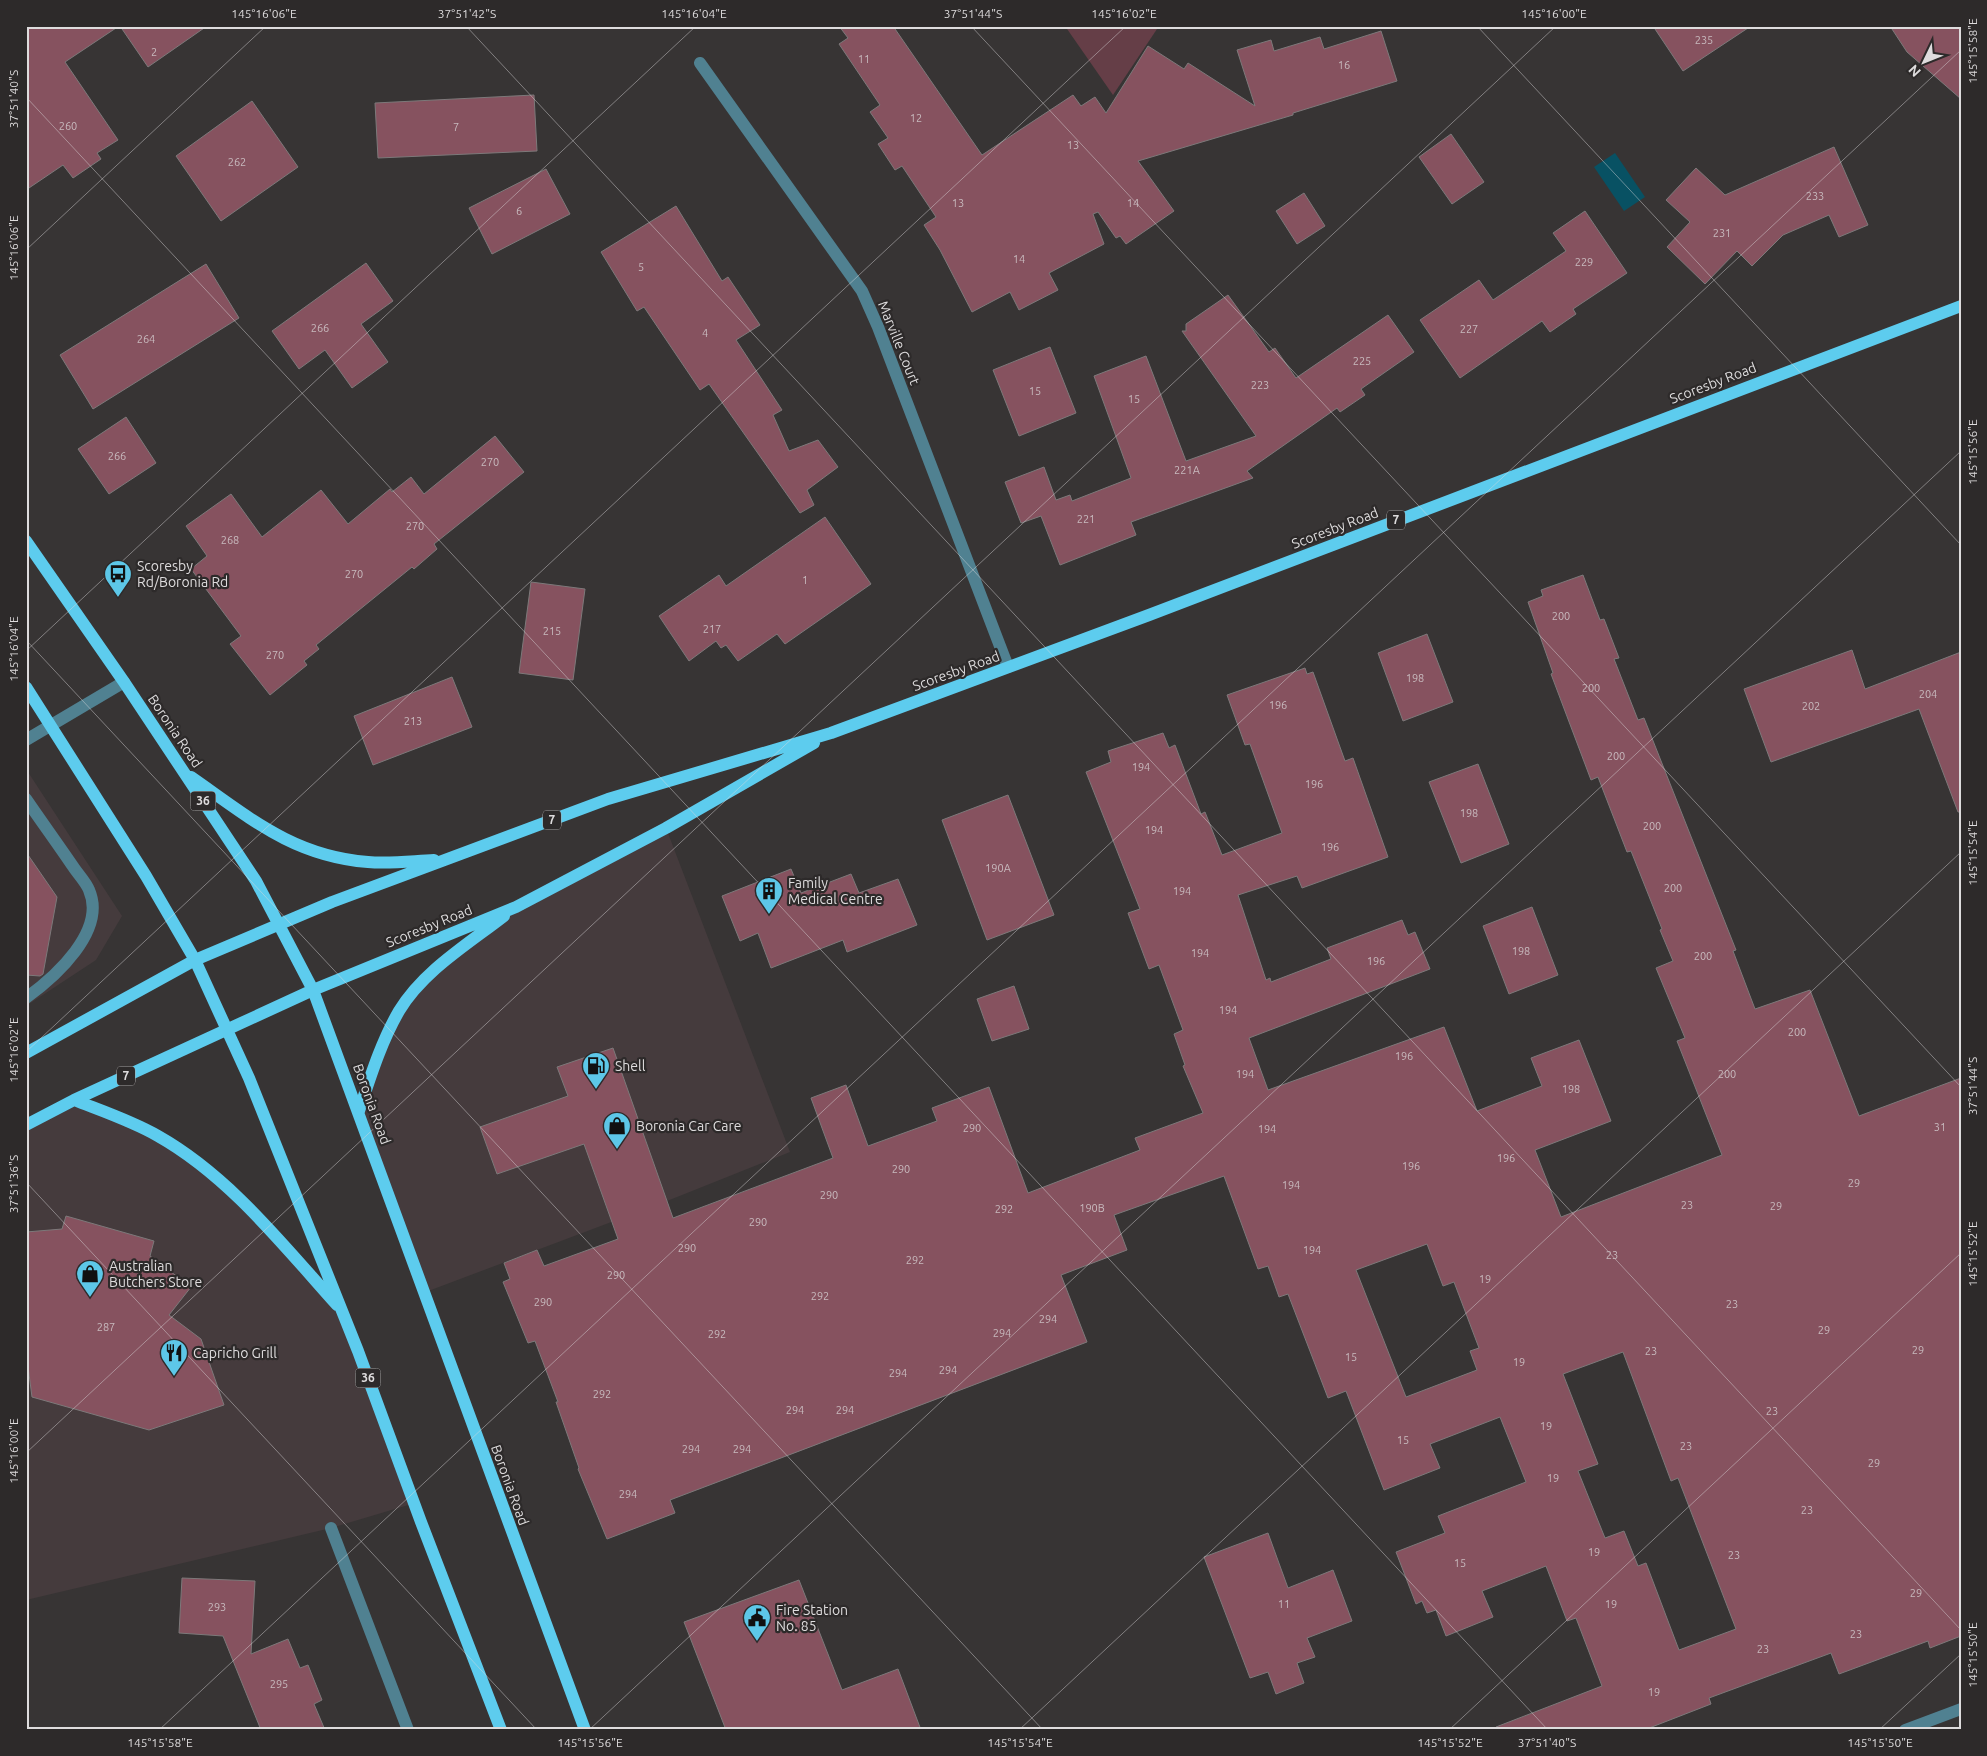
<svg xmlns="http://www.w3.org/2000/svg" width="1987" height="1756" viewBox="0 0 1987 1756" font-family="Ubuntu,sans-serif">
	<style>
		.built { fill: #453b3d }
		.green { fill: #653e47 }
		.water { fill: #085163 }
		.building { fill: #86525f; stroke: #7d797a; fill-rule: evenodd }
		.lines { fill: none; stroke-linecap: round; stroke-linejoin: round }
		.minor { stroke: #508191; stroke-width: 12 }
		.major { stroke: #5dccee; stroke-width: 12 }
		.ticks { fill: none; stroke: #dedcdd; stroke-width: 1; stroke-opacity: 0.45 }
		.labels { text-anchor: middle; stroke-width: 4.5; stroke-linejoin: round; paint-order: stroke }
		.number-label { font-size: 11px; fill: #c8babe }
		.shield { fill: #2d2a2a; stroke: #a9a7a7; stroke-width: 1 }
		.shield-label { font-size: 12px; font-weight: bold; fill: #dedcdd }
		.street-label { font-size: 14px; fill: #dedcdd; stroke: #2d2a2a }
		.poi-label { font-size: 14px; fill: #dedcdd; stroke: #2d2a2a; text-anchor: start }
		.neatline { fill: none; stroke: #dedcdd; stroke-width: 2 }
		.ticks-label { font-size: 12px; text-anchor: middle; fill: #dedcdd }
	</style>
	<rect width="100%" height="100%" fill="#373434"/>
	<path class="built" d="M 26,769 L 122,916 L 96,960 L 26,1006 Z
		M 666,828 L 790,1152 L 667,1201 L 423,1293 L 359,1111 L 407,999 L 516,907 Z
		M 74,1100 L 138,1126 L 217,1179 L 342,1310 L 415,1503 L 331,1528 L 26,1600 L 26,1124 Z"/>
	<path class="green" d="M 1065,26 L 1159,26 L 1113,95 Z"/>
	<path class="water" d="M 1615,153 L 1645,197 L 1624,211 L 1594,167 Z"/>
	<path class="building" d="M 26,26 L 119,26 L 65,62 L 118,140 L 97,153 L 101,159 L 73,178 L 63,165 L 26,190 Z
		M 120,26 L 207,26 L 148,67 Z
		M 839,26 L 893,26 L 982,155 L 1073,95 L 1081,106 L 1095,97 L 1106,113 L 1148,46 L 1184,69 L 1188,63 L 1255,106 L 1237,50 L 1271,40 L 1274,51 L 1320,37 L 1324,49 L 1381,31 L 1397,81 L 1293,113 L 1293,115 L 1138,161 L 1174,211 L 1126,244 L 1120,236 L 1116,238 L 1098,212 L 1093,214 L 1104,244 L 1049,273 L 1058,290 L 1019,310 L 1010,292 L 972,312 L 940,250 L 924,225 L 936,217 L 902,166 L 895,170 L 878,144 L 888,138 L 870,112 L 880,105 L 839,44 L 848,38 Z
		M 1653,26 L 1751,26 L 1683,71 Z
		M 1890,26 L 1961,26 L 1961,99 L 1907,52 Z
		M 534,95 L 537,151 L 378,158 L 375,103 Z
		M 252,101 L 298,167 L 221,221 L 176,156 Z
		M 1451,134 L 1484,182 L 1452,204 L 1419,157 Z
		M 1834,147 L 1868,225 L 1839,237 L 1829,215 L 1783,235 L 1752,266 L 1737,251 L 1705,284 L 1667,247 L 1690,222 L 1666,200 L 1696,168 L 1725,195 Z
		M 546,169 L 570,214 L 492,254 L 469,208 Z
		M 1304,193 L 1325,226 L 1297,244 L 1276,211 Z
		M 676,206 L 722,281 L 728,277 L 760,325 L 736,340 L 782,410 L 773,415 L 789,451 L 818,440 L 838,467 L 807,490 L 814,505 L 800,513 L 709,384 L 700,390 L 644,307 L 637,311 L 601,252 Z
		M 1585,211 L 1627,273 L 1573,309 L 1576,314 L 1550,332 L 1542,321 L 1460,378 L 1420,320 L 1479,280 L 1493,300 L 1566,251 L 1553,233 Z
		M 366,263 L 393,301 L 361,324 L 388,362 L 352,388 L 325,350 L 299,369 L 272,331 Z
		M 206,264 L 239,318 L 93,409 L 60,355 Z
		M 1228,295 L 1269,352 L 1275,348 L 1296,378 L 1388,315 L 1414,352 L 1361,389 L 1365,395 L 1340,412 L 1337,408 L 1247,471 L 1253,478 L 1131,522 L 1136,535 L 1060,565 L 1041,516 L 1021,523 L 1005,482 L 1044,467 L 1056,500 L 1070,495 L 1072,501 L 1131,478 L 1094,376 L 1146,356 L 1186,461 L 1256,436 L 1182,331 L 1186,331 L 1186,324 Z
		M 1050,347 L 1076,413 L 1019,436 L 993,370 Z
		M 126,417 L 156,463 L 109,494 L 78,449 Z
		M 495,436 L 524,472 L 434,544 L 437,549 L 414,569 L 412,567 L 316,645 L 319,649 L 304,661 L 307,665 L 270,695 L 230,644 L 241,636 L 191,569 L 207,556 L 186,526 L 231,494 L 262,537 L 321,490 L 348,524 L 390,489 L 392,492 L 411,477 L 424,494 Z
		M 825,517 L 871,584 L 785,644 L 777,634 L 738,661 L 726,645 L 721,648 L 716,641 L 689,661 L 659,616 L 719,575 L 726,586 Z
		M 1583,575 L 1600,620 L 1604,619 L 1619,658 L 1614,659 L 1638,720 L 1644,718 L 1736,950 L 1733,951 L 1755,1009 L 1810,990 L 1859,1116 L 1961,1078 L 1961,1636 L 1930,1648 L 1928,1641 L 1839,1674 L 1831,1653 L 1709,1698 L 1711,1704 L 1644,1730 L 1497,1730 L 1496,1727 L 1602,1686 L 1576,1618 L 1567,1621 L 1546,1566 L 1482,1591 L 1493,1617 L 1446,1636 L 1436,1610 L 1427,1613 L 1422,1601 L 1416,1604 L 1396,1552 L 1445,1533 L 1438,1516 L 1526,1482 L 1500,1417 L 1430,1444 L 1440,1468 L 1384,1490 L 1346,1391 L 1328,1398 L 1288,1294 L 1279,1297 L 1268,1266 L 1258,1269 L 1224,1176 L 1114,1215 L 1127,1250 L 1061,1275 L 1087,1342 L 670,1500 L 675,1513 L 607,1539 L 578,1469 L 579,1468 L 556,1402 L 558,1402 L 535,1341 L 528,1343 L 503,1282 L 510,1279 L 504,1263 L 537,1250 L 544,1266 L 618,1239 L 584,1144 L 497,1174 L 480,1127 L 568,1096 L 557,1067 L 613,1048 L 673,1218 L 833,1158 L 811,1098 L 846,1085 L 868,1146 L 937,1121 L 932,1108 L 989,1087 L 1028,1193 L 1140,1150 L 1135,1138 L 1203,1113 L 1183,1066 L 1185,1065 L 1174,1034 L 1183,1030 L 1159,965 L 1149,969 L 1128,913 L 1140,909 L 1086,772 L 1111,762 L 1108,751 L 1163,733 L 1169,748 L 1175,745 L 1201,814 L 1205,812 L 1222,855 L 1282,833 L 1250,744 L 1245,745 L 1227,695 L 1305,668 L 1307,674 L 1313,672 L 1345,761 L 1353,758 L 1388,857 L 1302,888 L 1297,876 L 1238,895 L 1266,980 L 1270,978 L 1271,982 L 1331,959 L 1327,948 L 1402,920 L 1408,935 L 1415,932 L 1430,969 L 1249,1038 L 1268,1090 L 1444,1027 L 1477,1111 L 1542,1086 L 1531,1058 L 1579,1040 L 1611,1121 L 1535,1150 L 1561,1217 L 1722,1155 L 1677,1041 L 1685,1038 L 1656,968 L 1673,961 L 1660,930 L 1662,929 L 1631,851 L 1627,852 L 1598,777 L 1591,780 L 1551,674 L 1553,673 L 1528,602 L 1543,596 L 1541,590 ZM 1427,1244 L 1443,1286 L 1454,1282 L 1479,1348 L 1470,1351 L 1477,1370 L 1406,1397 L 1356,1270 ZM 1623,1352 L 1671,1481 L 1678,1478 L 1736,1629 L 1679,1650 L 1646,1563 L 1638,1566 L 1624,1531 L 1605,1538 L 1578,1471 L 1598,1464 L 1563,1374 Z
		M 531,582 L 585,589 L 573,680 L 519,673 Z
		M 1427,634 L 1453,702 L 1403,721 L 1378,653 Z
		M 1852,650 L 1865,689 L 1961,652 L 1961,812 L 1958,812 L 1919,709 L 1771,762 L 1744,689 Z
		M 452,677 L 472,727 L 373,765 L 354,716 Z
		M 1478,764 L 1509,844 L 1461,863 L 1429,782 Z
		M 1008,795 L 1054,915 L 987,940 L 942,820 Z
		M 26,852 L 57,897 L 43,974 L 40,976 L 26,975 Z
		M 791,869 L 801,893 L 851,874 L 859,893 L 898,879 L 917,925 L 847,952 L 843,940 L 771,968 L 758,933 L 740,941 L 722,896 Z
		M 1532,907 L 1558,975 L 1509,994 L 1483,926 Z
		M 1014,986 L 1029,1029 L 992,1041 L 977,999 Z
		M 66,1216 L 154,1241 L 150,1256 L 191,1287 L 169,1315 L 201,1339 L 224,1405 L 149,1430 L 32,1397 L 26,1351 L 26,1232 L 62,1229 Z
		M 1268,1533 L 1288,1588 L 1333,1570 L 1352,1621 L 1307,1638 L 1315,1657 L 1297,1663 L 1304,1683 L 1276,1694 L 1268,1672 L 1250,1678 L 1204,1557 Z
		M 182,1578 L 255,1581 L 251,1654 L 288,1639 L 300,1668 L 308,1665 L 322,1700 L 314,1704 L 325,1730 L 261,1730 L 223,1636 L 179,1633 Z
		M 799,1580 L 842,1690 L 898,1669 L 921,1730 L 726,1730 L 684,1622 Z"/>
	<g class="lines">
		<path class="minor" d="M 700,63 L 862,291 L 878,327 L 1008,667
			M 26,740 L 124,682
			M 26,799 C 41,821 57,843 72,865 C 77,873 86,882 89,890 C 107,931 55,977 26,998
			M 331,1528 L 408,1730
			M 1905,1730 L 1961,1709"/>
		<path class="major" d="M 26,541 L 124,682 L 256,881 L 313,990 L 585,1730
			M 26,687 L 146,876 L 195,960 L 249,1078 L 358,1351 L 421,1522 L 501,1730
			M 191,777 C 250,818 293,856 368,862 C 390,864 412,861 434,860
			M 26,1053 L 195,960 L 332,902 L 608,799 L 831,733 L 1149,615 L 1961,306
			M 74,1100 C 102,1111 132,1121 158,1136 C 229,1176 283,1245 337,1305
			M 359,1111 C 370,1078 381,1042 399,1011 C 423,971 468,944 504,916
			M 26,1125 L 74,1100 L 313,990 L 516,907 L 666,828 L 814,743"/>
	</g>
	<path class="ticks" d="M 466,26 L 1961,1630M 971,26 L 1961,1087M 1477,26 L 1961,545M 26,97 L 1548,1730M 26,250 L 266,26M 26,640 L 1043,1730M 26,651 L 696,26M 26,1052 L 1126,26M 26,1182 L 537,1730M 26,1453 L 1556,26M 26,1725 L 31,1730M 159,1730 L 1961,50M 589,1730 L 1961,451M 1019,1730 L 1961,852M 1449,1730 L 1961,1253M 1879,1730 L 1961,1654"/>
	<defs>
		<symbol id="bus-pin" viewBox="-11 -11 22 30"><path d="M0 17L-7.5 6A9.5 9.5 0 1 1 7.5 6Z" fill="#5dc7e8" stroke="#2d2a2a"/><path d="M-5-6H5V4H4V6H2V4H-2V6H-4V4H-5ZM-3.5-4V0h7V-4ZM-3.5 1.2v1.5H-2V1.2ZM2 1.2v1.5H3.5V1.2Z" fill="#111"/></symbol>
		<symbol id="building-pin" viewBox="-11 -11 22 30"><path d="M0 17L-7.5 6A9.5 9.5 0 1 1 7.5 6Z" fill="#5dc7e8" stroke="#2d2a2a"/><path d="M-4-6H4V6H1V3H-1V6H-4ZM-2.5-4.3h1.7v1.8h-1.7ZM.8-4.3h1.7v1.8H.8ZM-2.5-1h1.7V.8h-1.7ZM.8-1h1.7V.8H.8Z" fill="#111"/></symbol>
		<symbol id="fuel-pin" viewBox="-11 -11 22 30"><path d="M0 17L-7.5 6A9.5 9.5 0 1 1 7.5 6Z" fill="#5dc7e8" stroke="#2d2a2a"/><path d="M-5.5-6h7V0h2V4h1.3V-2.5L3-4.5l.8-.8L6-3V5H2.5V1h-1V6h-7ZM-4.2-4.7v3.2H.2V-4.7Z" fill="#111"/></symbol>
		<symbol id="shop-pin" viewBox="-11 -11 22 30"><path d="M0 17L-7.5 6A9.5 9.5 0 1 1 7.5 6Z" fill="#5dc7e8" stroke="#2d2a2a"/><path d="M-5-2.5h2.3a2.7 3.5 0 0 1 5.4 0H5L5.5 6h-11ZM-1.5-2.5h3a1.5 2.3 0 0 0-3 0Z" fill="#111"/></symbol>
		<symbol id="restaurant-pin" viewBox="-11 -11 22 30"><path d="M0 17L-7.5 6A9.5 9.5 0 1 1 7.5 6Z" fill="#5dc7e8" stroke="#2d2a2a"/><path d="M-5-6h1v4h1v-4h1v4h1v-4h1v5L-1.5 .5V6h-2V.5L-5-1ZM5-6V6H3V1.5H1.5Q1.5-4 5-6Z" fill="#111"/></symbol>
		<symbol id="civic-pin" viewBox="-11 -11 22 30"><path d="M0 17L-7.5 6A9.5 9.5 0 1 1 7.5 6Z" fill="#5dc7e8" stroke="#2d2a2a"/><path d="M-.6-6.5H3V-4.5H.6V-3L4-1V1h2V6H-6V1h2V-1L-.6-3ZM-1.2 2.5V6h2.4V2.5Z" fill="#111"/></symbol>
	</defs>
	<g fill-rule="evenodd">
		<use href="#bus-pin" x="102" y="558" width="32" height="43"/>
		<use href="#building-pin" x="753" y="875" width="32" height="43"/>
		<use href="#fuel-pin" x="580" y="1050" width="32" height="43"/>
		<use href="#shop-pin" x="601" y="1110" width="32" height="43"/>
		<use href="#shop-pin" x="74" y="1258" width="32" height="43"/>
		<use href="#restaurant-pin" x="158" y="1337" width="32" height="43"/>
		<use href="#civic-pin" x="741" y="1602" width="32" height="43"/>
	</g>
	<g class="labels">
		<g class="number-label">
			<text x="1704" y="44">235</text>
			<text x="154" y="56">2</text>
			<text x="864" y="63">11</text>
			<text x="1344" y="69">16</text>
			<text x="916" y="122">12</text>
			<text x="68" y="130">260</text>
			<text x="456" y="131">7</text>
			<text x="1073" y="149">13</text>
			<text x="237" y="166">262</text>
			<text x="1815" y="200">233</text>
			<text x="958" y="207">13</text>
			<text x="1133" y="207">14</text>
			<text x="519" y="215">6</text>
			<text x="1722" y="237">231</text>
			<text x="1019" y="263">14</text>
			<text x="1584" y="266">229</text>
			<text x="641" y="271">5</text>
			<text x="320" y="332">266</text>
			<text x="1469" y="333">227</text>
			<text x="705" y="337">4</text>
			<text x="146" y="343">264</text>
			<text x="1362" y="365">225</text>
			<text x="1260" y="389">223</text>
			<text x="1035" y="395">15</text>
			<text x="1134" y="403">15</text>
			<text x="117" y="460">266</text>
			<text x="490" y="466">270</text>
			<text x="1187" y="474">221A</text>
			<text x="1086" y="523">221</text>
			<text x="415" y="530">270</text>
			<text x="230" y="544">268</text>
			<text x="354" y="578">270</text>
			<text x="805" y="584">1</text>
			<text x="1561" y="620">200</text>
			<text x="712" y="633">217</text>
			<text x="552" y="635">215</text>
			<text x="275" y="659">270</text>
			<text x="1415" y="682">198</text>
			<text x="1591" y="692">200</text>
			<text x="1928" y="698">204</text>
			<text x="1278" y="709">196</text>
			<text x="1811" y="710">202</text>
			<text x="413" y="725">213</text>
			<text x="1616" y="760">200</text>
			<text x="1141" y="771">194</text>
			<text x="1314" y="788">196</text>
			<text x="1469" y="817">198</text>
			<text x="1652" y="830">200</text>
			<text x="1154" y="834">194</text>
			<text x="1330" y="851">196</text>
			<text x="998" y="872">190A</text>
			<text x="1673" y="892">200</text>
			<text x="1182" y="895">194</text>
			<text x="1521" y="955">198</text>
			<text x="1200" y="957">194</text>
			<text x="1703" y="960">200</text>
			<text x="1376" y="965">196</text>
			<text x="1228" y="1014">194</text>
			<text x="1797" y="1036">200</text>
			<text x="1404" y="1060">196</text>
			<text x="1245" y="1078">194</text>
			<text x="1727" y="1078">200</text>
			<text x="1571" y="1093">198</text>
			<text x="1940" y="1131">31</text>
			<text x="972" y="1132">290</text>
			<text x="1267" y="1133">194</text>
			<text x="1506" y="1162">196</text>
			<text x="1411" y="1170">196</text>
			<text x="901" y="1173">290</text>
			<text x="1854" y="1187">29</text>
			<text x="1291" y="1189">194</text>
			<text x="829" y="1199">290</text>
			<text x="1687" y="1209">23</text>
			<text x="1776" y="1210">29</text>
			<text x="1092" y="1212">190B</text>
			<text x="1004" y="1213">292</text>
			<text x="758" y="1226">290</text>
			<text x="687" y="1252">290</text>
			<text x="1312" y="1254">194</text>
			<text x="1612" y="1259">23</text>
			<text x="915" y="1264">292</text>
			<text x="616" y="1279">290</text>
			<text x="1485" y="1283">19</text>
			<text x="820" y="1300">292</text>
			<text x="543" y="1306">290</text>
			<text x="1732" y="1308">23</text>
			<text x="1048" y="1323">294</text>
			<text x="106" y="1331">287</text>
			<text x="1824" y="1334">29</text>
			<text x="1002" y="1337">294</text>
			<text x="717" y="1338">292</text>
			<text x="1918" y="1354">29</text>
			<text x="1651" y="1355">23</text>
			<text x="1351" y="1361">15</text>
			<text x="1519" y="1366">19</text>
			<text x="948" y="1374">294</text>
			<text x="898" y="1377">294</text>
			<text x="602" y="1398">292</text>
			<text x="795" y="1414">294</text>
			<text x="845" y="1414">294</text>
			<text x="1772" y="1415">23</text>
			<text x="1546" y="1430">19</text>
			<text x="1403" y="1444">15</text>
			<text x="1686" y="1450">23</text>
			<text x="691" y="1453">294</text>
			<text x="742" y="1453">294</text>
			<text x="1874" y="1467">29</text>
			<text x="1553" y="1482">19</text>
			<text x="628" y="1498">294</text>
			<text x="1807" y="1514">23</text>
			<text x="1594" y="1556">19</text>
			<text x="1734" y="1559">23</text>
			<text x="1460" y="1567">15</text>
			<text x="1916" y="1597">29</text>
			<text x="1284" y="1608">11</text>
			<text x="1611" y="1608">19</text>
			<text x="217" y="1611">293</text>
			<text x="1856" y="1638">23</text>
			<text x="1763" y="1653">23</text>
			<text x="279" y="1688">295</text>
			<text x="1654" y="1696">19</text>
		</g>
		<g class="shield">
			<rect x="1387" y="510.5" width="18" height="19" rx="4"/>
			<rect x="190.5" y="791.5" width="25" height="19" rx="4"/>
			<rect x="543" y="810.5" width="18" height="19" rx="4"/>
			<rect x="117" y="1066.5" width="18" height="19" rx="4"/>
			<rect x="355.5" y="1368.5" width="25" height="19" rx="4"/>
		</g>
		<g class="shield-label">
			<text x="1396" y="524">7</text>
			<text x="203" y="805">36</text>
			<text x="552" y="824">7</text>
			<text x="126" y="1080">7</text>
			<text x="368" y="1382">36</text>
		</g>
		<g class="street-label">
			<text transform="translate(899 343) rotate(68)" y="5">Marville Court</text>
			<text transform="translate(1713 383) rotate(-21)" y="5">Scoresby Road</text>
			<text transform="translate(1335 528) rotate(-21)" y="5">Scoresby Road</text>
			<text transform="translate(956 671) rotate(-20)" y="5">Scoresby Road</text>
			<text transform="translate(175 731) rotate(56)" y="5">Boronia Road</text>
			<text transform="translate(429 926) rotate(-22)" y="5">Scoresby Road</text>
			<text transform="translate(372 1104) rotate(70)" y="5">Boronia Road</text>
			<text transform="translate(510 1485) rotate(70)" y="5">Boronia Road</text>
		</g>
		<g class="poi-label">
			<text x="137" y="571">Scoresby<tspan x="137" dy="16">Rd/Boronia Rd</tspan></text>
			<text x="788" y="888">Family<tspan x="788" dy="16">Medical Centre</tspan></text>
			<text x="615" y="1071">Shell</text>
			<text x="636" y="1131">Boronia Car Care</text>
			<text x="109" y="1271">Australian<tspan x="109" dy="16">Butchers Store</tspan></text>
			<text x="193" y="1358">Capricho Grill</text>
			<text x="776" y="1615">Fire Station<tspan x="776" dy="16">No. 85</tspan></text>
		</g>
	</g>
	<rect width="1987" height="1756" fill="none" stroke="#2d2a2a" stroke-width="55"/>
	<g transform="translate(1924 62) rotate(227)" stroke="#2d2a2a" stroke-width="4" paint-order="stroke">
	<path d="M0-4L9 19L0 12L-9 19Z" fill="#dedcdd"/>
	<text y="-8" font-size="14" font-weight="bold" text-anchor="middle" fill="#dedcdd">N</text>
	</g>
	<rect x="28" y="28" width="1932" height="1700" class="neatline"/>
	<g class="ticks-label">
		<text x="264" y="18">145°16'06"E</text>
		<text x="467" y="18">37°51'42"S</text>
		<text x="694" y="18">145°16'04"E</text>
		<text x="973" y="18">37°51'44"S</text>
		<text x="1124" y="18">145°16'02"E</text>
		<text x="1554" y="18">145°16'00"E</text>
		<text transform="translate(1973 51) rotate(-90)" y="4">145°15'58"E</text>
		<text transform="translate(14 99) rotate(-90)" y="4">37°51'40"S</text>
		<text transform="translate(14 248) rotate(-90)" y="4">145°16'06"E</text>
		<text transform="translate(1973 452) rotate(-90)" y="4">145°15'56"E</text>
		<text transform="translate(14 649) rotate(-90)" y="4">145°16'04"E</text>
		<text transform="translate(1973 853) rotate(-90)" y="4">145°15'54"E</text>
		<text transform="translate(14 1050) rotate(-90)" y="4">145°16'02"E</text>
		<text transform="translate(1973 1086) rotate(-90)" y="4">37°51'44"S</text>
		<text transform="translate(14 1184) rotate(-90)" y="4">37°51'36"S</text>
		<text transform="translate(1973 1254) rotate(-90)" y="4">145°15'52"E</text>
		<text transform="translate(14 1451) rotate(-90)" y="4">145°16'00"E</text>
		<text transform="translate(1973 1655) rotate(-90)" y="4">145°15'50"E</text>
		<text x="160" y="1747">145°15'58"E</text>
		<text x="590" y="1747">145°15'56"E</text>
		<text x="1020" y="1747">145°15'54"E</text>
		<text x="1450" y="1747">145°15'52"E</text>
		<text x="1547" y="1747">37°51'40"S</text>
		<text x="1880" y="1747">145°15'50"E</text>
	</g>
</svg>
